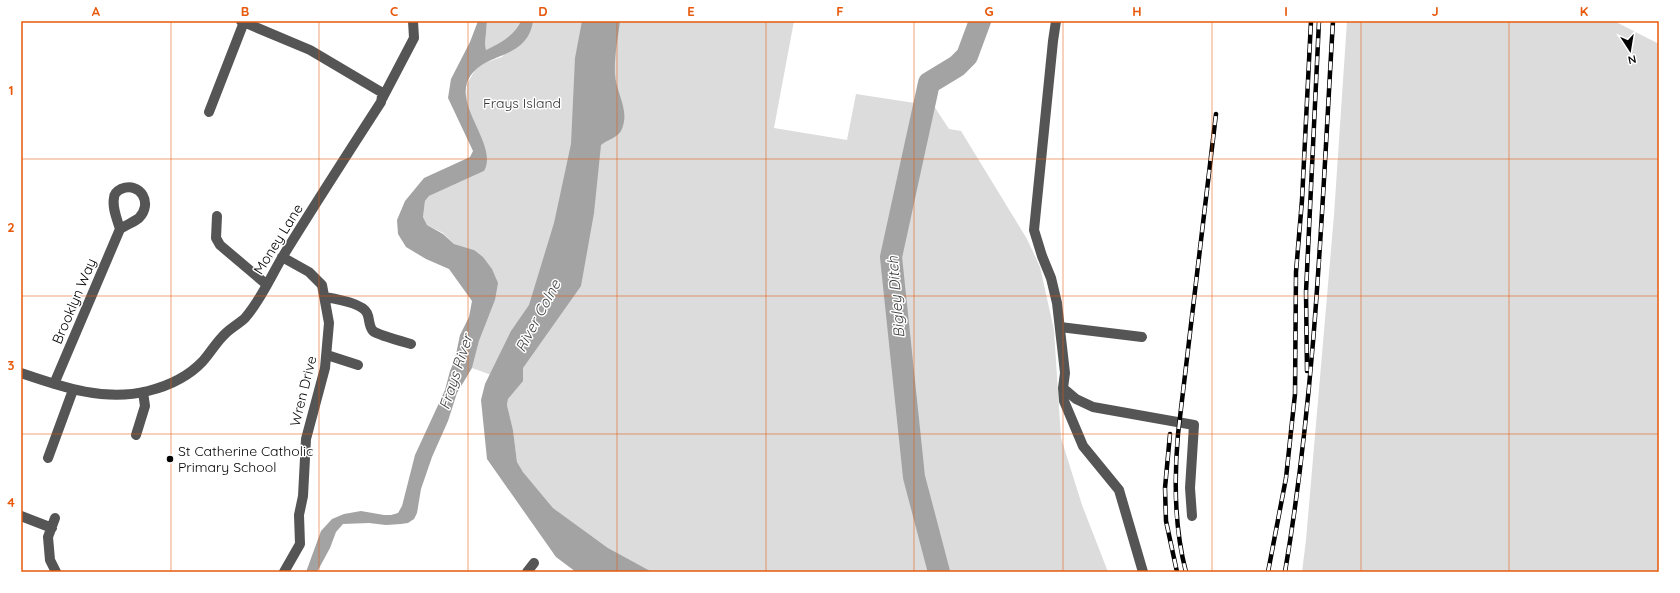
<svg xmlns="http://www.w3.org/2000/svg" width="1680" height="593" viewBox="0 0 1680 593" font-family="Quicksand,sans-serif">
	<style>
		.green { fill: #dcdcdc }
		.water { fill: #a3a3a3 }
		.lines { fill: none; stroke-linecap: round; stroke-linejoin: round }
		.river { stroke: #a3a3a3; stroke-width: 22 }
		.minor { stroke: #555; stroke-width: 10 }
		.rail-casing { stroke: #000; stroke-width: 4.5 }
		.rail { stroke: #fff; stroke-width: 3; stroke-dasharray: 9; stroke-linecap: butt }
		.grid { fill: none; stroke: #e8590c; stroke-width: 1; stroke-opacity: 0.55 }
		.poi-dot { fill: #000; stroke: #fff; stroke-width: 1.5 }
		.labels { text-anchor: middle; stroke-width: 3; stroke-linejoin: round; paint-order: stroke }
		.park-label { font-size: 14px; fill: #333; stroke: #fff }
		.street-label { font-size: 14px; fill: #000; stroke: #fff }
		.poi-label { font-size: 14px; fill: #000; stroke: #fff; text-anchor: start }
		.water-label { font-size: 15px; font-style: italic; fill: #444; stroke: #fff }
		.neatline { fill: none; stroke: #e8590c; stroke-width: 1.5 }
		.grid-label { font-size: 13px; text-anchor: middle; font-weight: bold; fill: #e8590c }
	</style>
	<rect width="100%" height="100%" fill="#fff"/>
	<path class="green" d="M 487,21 L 521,21 C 514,36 500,43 486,50 L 485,44 Z
		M 532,21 L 794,21 L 774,128 L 847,140 L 856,94 L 934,106 L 949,129 L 961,131 L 1027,239 L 1040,267 L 1054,330 L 1061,438 L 1082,505 L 1108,572 L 651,572 L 608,548 L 553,508 L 523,472 L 517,462 L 513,430 L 507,405 L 508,399 L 519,385 L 472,368 L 479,341 L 495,300 L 474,250 L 454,244 L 443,233 L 427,225 L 423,217 L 425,201 L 429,196 L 484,171 L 466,100 L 467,84 L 475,70 L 484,63 L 502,57 Z
		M 1347,21 L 1614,21 L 1659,44 L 1659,572 L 1302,572 L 1306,540 L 1334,215 Z"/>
	<path class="water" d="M 478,21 L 487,21 L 485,44 L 486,50 C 500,43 514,36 521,21 L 533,21 C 527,63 479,50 467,83 C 458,110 498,147 484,171 L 429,196 L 425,201 L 423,217 L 427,225 L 443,234 L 454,244 L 474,250 L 483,257 L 492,269 L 498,283 L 495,300 L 479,341 L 472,368 L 457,393 L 448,421 L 432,457 L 421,489 L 417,513 L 414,519 L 408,523 L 401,524 L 386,525 L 369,523 L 343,524 L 336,532 L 330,548 L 317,572 L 306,572 L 321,531 L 332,519 L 344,514 L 361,511 L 384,515 L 391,515 L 398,513 L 402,506 L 415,455 L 445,390 L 450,371 L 455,359 L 460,335 L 469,317 L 472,301 L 449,269 L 426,259 L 406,247 L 398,234 L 397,220 L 405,201 L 424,178 L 470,157 L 473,151 L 448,98 L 451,79 L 470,42 Z
		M 582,21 L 620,21 C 618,38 614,56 615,74 C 616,94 631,111 621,131 C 618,137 607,140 601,145 L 594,213 L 581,286 L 523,368 L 523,381 L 508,399 L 507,405 L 513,430 L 517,462 L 523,472 L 553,508 L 608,548 L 652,572 L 576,572 L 556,557 L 487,459 L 481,400 L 485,384 L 511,331 L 529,305 L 554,223 L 571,144 L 575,58 Z"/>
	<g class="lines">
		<path class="river" d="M 939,572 L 914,477 L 891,257 L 929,83 L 957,66 L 967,56 L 980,21"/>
		<path class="minor" d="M 1056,21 L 1053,41 L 1034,230 L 1042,256 L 1051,278 L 1057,303 L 1065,373 L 1063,388 L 1076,399 L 1093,407 L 1194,425 L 1190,488 L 1192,516
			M 382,99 L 414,38 L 413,21
			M 209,112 L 244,22
			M 217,216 L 216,238 L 220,245 L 266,284
			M 282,257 L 309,272 L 322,285 L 329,323 L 325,368 L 306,439 L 303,496 L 299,515 L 300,544 L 284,572
			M 325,297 C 336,299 362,303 367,313 C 370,319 368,325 373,331 C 378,335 404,342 411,344
			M 1060,327 L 1142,337
			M 327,355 L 358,365
			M 21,373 C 62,387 104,402 148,391 C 168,386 189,376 203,361 C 211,352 217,341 226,333 C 232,327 240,323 245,318 C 261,300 271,276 283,256 C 315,204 348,153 381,102 L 382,97 L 381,92 L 310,50 L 241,21
			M 54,384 L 120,229 C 117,219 112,208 114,198 C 114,194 117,191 121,189 C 141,181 153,204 139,218 C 134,222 126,225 120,229
			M 1063,388 L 1064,401 L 1083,446 L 1119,490 L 1143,572
			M 136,435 L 145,406 L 143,392
			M 48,458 L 73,390
			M 21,516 L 52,528
			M 55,518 L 48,537 L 50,560 L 56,572
			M 527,572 L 534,563"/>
		<defs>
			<path id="rail" d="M 1307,371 L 1306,292 L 1319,21
				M 1170,434 L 1165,488 L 1166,521 L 1177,572
				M 1186,572 C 1174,527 1174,480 1178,434 L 1216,114
				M 1268,572 L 1286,478 L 1295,394 L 1296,272 L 1302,200 L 1311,21
				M 1285,572 C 1316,390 1322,205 1333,21"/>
		</defs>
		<use href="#rail" class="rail-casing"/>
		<use href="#rail" class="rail"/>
	</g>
	<path class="grid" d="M 171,21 L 171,572M 319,21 L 319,572M 468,21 L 468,572M 617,21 L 617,572M 766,21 L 766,572M 914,21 L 914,572M 1063,21 L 1063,572M 1212,21 L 1212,572M 1361,21 L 1361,572M 1509,21 L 1509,572M 21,159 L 1659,159M 21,296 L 1659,296M 21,434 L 1659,434"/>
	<circle class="poi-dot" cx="170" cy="459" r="4"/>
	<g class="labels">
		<g class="park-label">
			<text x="522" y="108">Frays Island</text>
		</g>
		<g class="street-label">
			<text transform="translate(278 239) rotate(-58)" y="5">Money Lane</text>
			<text transform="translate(74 301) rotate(-67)" y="5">Brooklyn Way</text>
			<text transform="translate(303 391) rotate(-76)" y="5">Wren Drive</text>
		</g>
		<g class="poi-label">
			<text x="178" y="456">St Catherine Catholic<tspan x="178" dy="16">Primary School</tspan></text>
		</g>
		<g class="water-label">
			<text transform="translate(896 297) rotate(-95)" y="5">Bigley Ditch</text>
			<text transform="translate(538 316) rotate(-62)" y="5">River Colne</text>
			<text transform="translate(456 372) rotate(-72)" y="5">Frays River</text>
		</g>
	</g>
	<rect width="1680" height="593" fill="none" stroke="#ffffff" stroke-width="44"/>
	<g transform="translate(1630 50) rotate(168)" stroke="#ffffff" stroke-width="3" paint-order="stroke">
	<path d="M0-3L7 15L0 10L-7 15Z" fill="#000000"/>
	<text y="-6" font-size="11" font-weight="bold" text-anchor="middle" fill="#000000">N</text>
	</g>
	<rect x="22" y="22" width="1636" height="549" class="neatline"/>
	<g class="grid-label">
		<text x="96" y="16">A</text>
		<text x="245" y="16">B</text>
		<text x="394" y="16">C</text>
		<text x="543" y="16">D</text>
		<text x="691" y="16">E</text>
		<text x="840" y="16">F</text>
		<text x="989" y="16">G</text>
		<text x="1137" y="16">H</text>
		<text x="1286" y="16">I</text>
		<text x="1435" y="16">J</text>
		<text x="1584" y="16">K</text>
		<text x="11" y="95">1</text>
		<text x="11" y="232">2</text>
		<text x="11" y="370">3</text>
		<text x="11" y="507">4</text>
	</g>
</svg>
